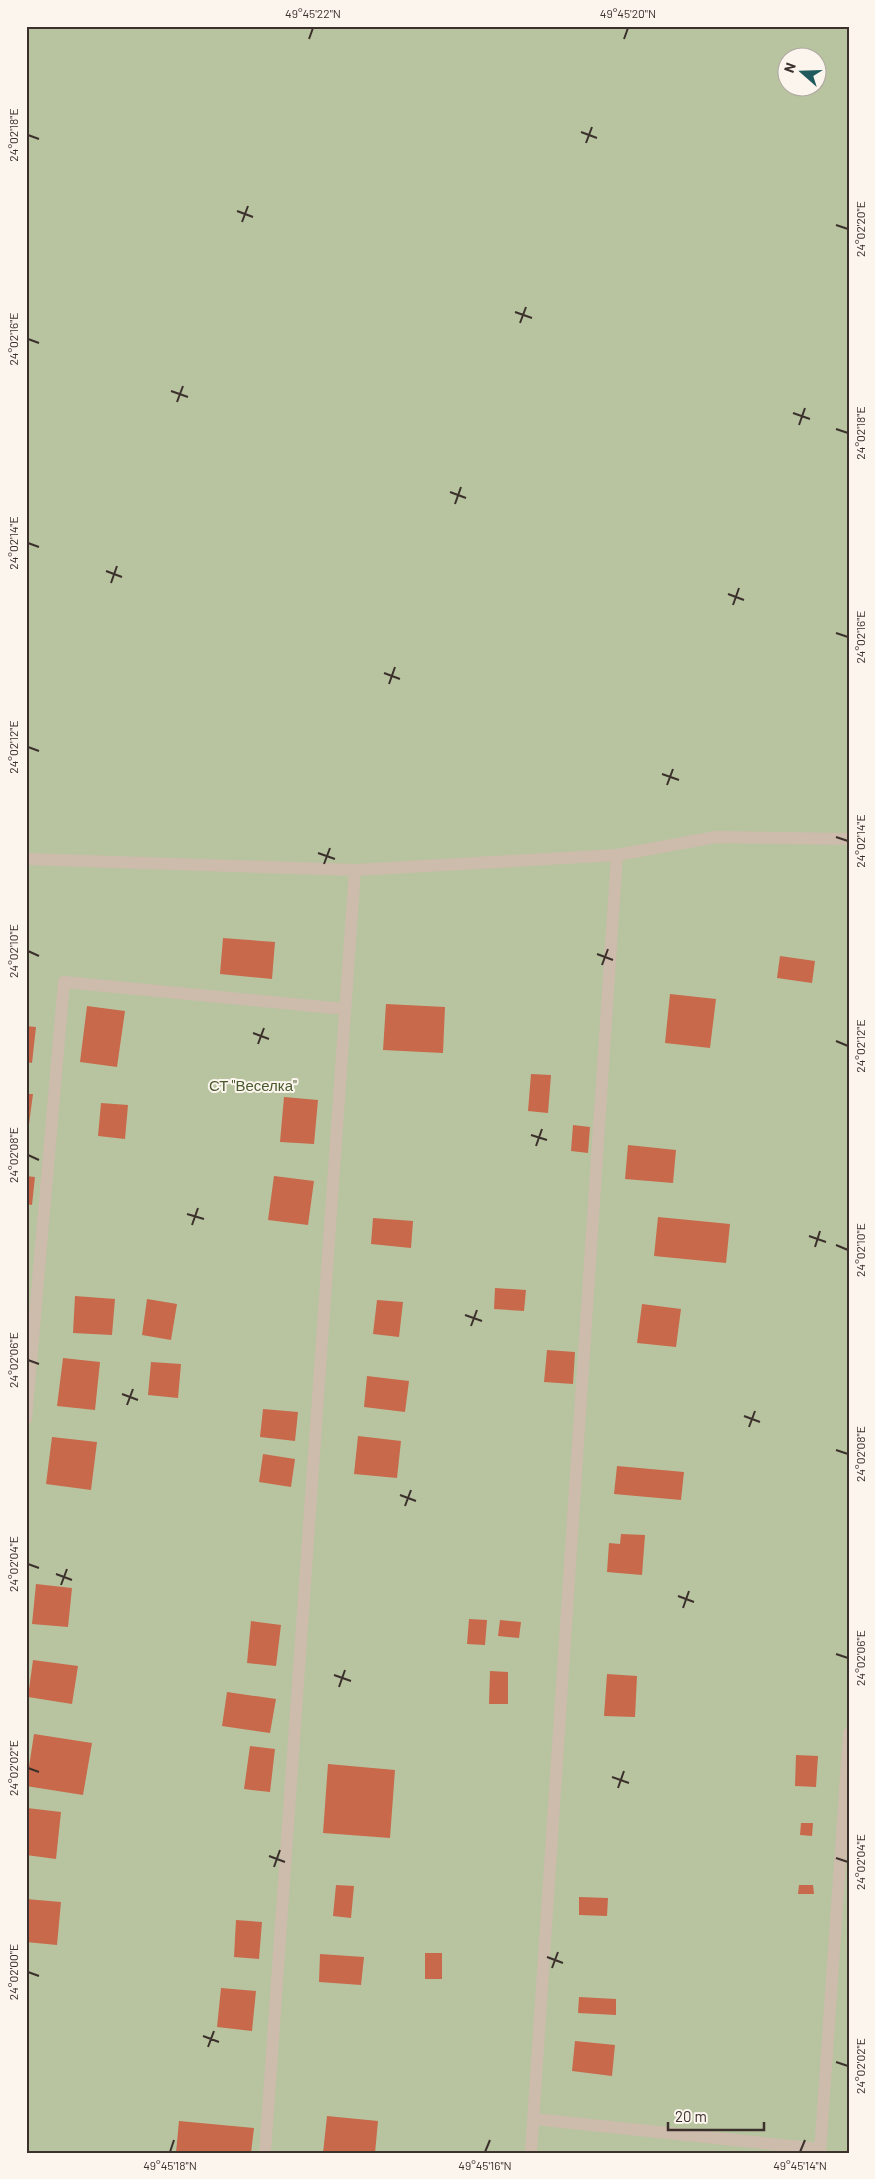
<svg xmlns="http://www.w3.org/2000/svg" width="875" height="2179" viewBox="0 0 875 2179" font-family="Barlow,sans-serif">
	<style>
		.green { fill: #b8c4a0; fill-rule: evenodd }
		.building { fill: #c8694b }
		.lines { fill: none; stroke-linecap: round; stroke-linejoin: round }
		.street { stroke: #cdbbac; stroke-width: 12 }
		.ticks { fill: none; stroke: #3b302b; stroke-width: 2 }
		.labels { text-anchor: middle; stroke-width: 4; stroke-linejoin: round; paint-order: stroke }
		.park-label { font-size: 15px; fill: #4a5a2e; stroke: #fbf5ee }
		.neatline { fill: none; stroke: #3b302b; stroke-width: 2 }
		.ticks-label { font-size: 12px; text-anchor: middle; fill: #3b302b }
	</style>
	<rect width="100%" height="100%" fill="#f4ebe1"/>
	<path class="green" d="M 26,26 L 849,26 L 849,2153 L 26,2153 ZM 788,58 L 818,58 L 818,88 L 788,88 Z"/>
	<path class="building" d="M 223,938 L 275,942 L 272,979 L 220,974 Z
		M 780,956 L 815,961 L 812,983 L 777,978 Z
		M 670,994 L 716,999 L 710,1048 L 665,1043 Z
		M 386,1004 L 445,1007 L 443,1053 L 383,1050 Z
		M 87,1006 L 125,1011 L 117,1067 L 80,1062 Z
		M 26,1026 L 36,1027 L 32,1063 L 26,1062 Z
		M 531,1074 L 551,1075 L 548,1113 L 528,1111 Z
		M 26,1094 L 33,1094 L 28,1132 L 26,1132 Z
		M 284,1097 L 318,1100 L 314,1144 L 280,1142 Z
		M 101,1103 L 128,1105 L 125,1139 L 98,1136 Z
		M 573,1125 L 590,1127 L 588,1153 L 571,1151 Z
		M 628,1145 L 676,1150 L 673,1183 L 625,1179 Z
		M 26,1176 L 35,1177 L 32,1205 L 26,1204 Z
		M 274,1176 L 314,1181 L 308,1225 L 268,1220 Z
		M 658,1217 L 730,1224 L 726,1263 L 654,1256 Z
		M 373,1218 L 413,1221 L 411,1248 L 371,1244 Z
		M 495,1288 L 526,1290 L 524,1311 L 494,1309 Z
		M 75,1296 L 115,1299 L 112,1335 L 73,1333 Z
		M 147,1299 L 177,1304 L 171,1340 L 142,1335 Z
		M 377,1300 L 403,1302 L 399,1337 L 373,1334 Z
		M 642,1304 L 681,1309 L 676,1347 L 637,1343 Z
		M 547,1350 L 575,1352 L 573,1384 L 544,1382 Z
		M 63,1358 L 100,1362 L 95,1410 L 57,1406 Z
		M 151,1362 L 181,1364 L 178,1398 L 148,1395 Z
		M 367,1376 L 409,1381 L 405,1412 L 364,1407 Z
		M 263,1409 L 298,1412 L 295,1441 L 260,1437 Z
		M 358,1436 L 401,1441 L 397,1478 L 354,1474 Z
		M 52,1437 L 97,1442 L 91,1490 L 46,1484 Z
		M 263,1454 L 295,1459 L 291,1487 L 259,1482 Z
		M 617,1466 L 684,1472 L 681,1500 L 614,1494 Z
		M 621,1534 L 645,1535 L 642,1575 L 607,1572 L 609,1543 L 620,1544 Z
		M 36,1584 L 72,1588 L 68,1627 L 32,1624 Z
		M 469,1619 L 487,1620 L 485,1645 L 467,1644 Z
		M 500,1620 L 521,1622 L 519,1638 L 498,1636 Z
		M 251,1621 L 281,1625 L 276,1666 L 247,1663 Z
		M 33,1660 L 78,1666 L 72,1704 L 28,1697 Z
		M 490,1671 L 508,1672 L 508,1704 L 489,1704 Z
		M 607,1674 L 637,1676 L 635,1717 L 604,1716 Z
		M 227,1692 L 276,1699 L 270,1733 L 222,1726 Z
		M 34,1734 L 92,1743 L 83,1795 L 26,1786 Z
		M 250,1746 L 275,1749 L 270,1792 L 244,1789 Z
		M 796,1755 L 818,1756 L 816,1787 L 795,1786 Z
		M 328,1764 L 395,1770 L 390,1838 L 323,1833 Z
		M 27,1808 L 61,1812 L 56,1859 L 26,1855 Z
		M 801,1823 L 813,1823 L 812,1836 L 800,1835 Z
		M 336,1885 L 354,1886 L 351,1918 L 333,1916 Z
		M 799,1885 L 813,1885 L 814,1894 L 798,1894 Z
		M 579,1897 L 608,1898 L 607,1916 L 579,1915 Z
		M 26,1899 L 61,1902 L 57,1945 L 26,1942 Z
		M 236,1920 L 262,1922 L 259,1959 L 234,1957 Z
		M 425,1953 L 442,1953 L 442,1979 L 425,1979 Z
		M 320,1954 L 364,1957 L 361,1985 L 319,1982 Z
		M 221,1988 L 256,1991 L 252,2031 L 217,2027 Z
		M 579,1997 L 616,1999 L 616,2015 L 578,2013 Z
		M 575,2041 L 615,2045 L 612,2076 L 572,2071 Z
		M 327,2116 L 378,2121 L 375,2153 L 323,2153 Z
		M 179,2121 L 254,2128 L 251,2153 L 176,2153 Z"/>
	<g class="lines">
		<path class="street" d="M 26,859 L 355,870 L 617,855 L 716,837 L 849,839
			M 26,1419 L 64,982 L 345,1009
			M 534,2119 L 820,2149
			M 265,2153 L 355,870
			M 531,2153 L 617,855
			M 820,2153 L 849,1733"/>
	</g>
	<path class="ticks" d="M 309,39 L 313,28M 624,39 L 628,28M 581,132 L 597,138M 28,135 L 39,139M 586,143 L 592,127M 237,211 L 253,217M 242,222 L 248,206M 836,225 L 848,229M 515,312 L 532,318M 520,323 L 526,307M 28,339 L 39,343M 171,391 L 188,397M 177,402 L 183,386M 793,413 L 810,419M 799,425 L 805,408M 836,429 L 848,433M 450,492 L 466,498M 455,504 L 461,487M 28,543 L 39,547M 106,571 L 122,577M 111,583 L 117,566M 728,594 L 744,600M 733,605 L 739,588M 836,633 L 848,637M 384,673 L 400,679M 389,684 L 395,667M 28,747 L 39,751M 662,774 L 679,780M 667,785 L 673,769M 836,837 L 848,841M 318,853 L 335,859M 324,864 L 330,848M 28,951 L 39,956M 597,954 L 613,960M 602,965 L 608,949M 253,1033 L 269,1039M 836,1041 L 848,1046M 258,1044 L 264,1028M 531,1135 L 547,1140M 536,1146 L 542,1129M 28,1155 L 39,1160M 187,1214 L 204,1219M 192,1225 L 198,1208M 809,1236 L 826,1242M 836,1245 L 848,1250M 815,1247 L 820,1231M 465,1315 L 482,1321M 471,1326 L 477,1310M 28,1360 L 39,1364M 122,1394 L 138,1400M 127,1405 L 133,1389M 744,1416 L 760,1422M 749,1427 L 755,1411M 836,1450 L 848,1454M 400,1495 L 416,1501M 405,1506 L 411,1490M 28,1564 L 39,1568M 56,1574 L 72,1580M 61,1585 L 67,1569M 678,1596 L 694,1602M 683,1608 L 689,1591M 836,1654 L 848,1658M 334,1675 L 351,1681M 339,1687 L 345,1670M 28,1768 L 39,1772M 612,1777 L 629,1783M 618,1788 L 624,1771M 269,1856 L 285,1862M 836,1858 L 848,1862M 274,1867 L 280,1850M 547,1957 L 563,1963M 552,1968 L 558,1952M 28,1972 L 39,1976M 203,2036 L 219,2042M 208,2047 L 214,2031M 836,2062 L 848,2066M 170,2152 L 174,2140M 485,2152 L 490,2140M 800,2152 L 805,2140"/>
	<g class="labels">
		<g class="park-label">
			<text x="253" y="1091">СТ "Веселка"</text>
		</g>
	</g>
	<rect width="875" height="2179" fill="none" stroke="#fbf5ee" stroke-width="55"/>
	<g transform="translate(802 72) rotate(290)"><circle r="24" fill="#fbf5ee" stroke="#aea6a0"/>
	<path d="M0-4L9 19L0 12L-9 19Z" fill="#1f5a5e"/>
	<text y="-8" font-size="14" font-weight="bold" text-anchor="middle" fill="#3b302b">N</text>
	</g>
	<path d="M668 2122v8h96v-8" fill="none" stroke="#3b302b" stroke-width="2.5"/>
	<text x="675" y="2122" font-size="15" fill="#3b302b" stroke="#fbf5ee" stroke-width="4" paint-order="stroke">20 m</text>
	<rect x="28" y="28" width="820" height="2124" class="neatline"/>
	<g class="ticks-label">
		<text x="313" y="18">49°45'22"N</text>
		<text x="628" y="18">49°45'20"N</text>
		<text transform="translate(14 135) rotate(-90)" y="4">24°02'18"E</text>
		<text transform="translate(861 229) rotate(-90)" y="4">24°02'20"E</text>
		<text transform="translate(14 339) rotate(-90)" y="4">24°02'16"E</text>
		<text transform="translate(861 433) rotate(-90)" y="4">24°02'18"E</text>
		<text transform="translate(14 543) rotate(-90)" y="4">24°02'14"E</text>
		<text transform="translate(861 637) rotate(-90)" y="4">24°02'16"E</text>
		<text transform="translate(14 747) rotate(-90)" y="4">24°02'12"E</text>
		<text transform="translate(861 841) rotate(-90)" y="4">24°02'14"E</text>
		<text transform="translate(14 951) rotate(-90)" y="4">24°02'10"E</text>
		<text transform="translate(861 1046) rotate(-90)" y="4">24°02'12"E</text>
		<text transform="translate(14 1155) rotate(-90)" y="4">24°02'08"E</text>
		<text transform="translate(861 1250) rotate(-90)" y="4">24°02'10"E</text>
		<text transform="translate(14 1360) rotate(-90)" y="4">24°02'06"E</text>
		<text transform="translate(861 1454) rotate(-90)" y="4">24°02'08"E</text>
		<text transform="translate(14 1564) rotate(-90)" y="4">24°02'04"E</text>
		<text transform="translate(861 1658) rotate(-90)" y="4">24°02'06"E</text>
		<text transform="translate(14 1768) rotate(-90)" y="4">24°02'02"E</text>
		<text transform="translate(861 1862) rotate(-90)" y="4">24°02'04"E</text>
		<text transform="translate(14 1972) rotate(-90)" y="4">24°02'00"E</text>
		<text transform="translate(861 2066) rotate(-90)" y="4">24°02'02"E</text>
		<text x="170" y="2170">49°45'18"N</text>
		<text x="485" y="2170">49°45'16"N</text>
		<text x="800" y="2170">49°45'14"N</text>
	</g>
</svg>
